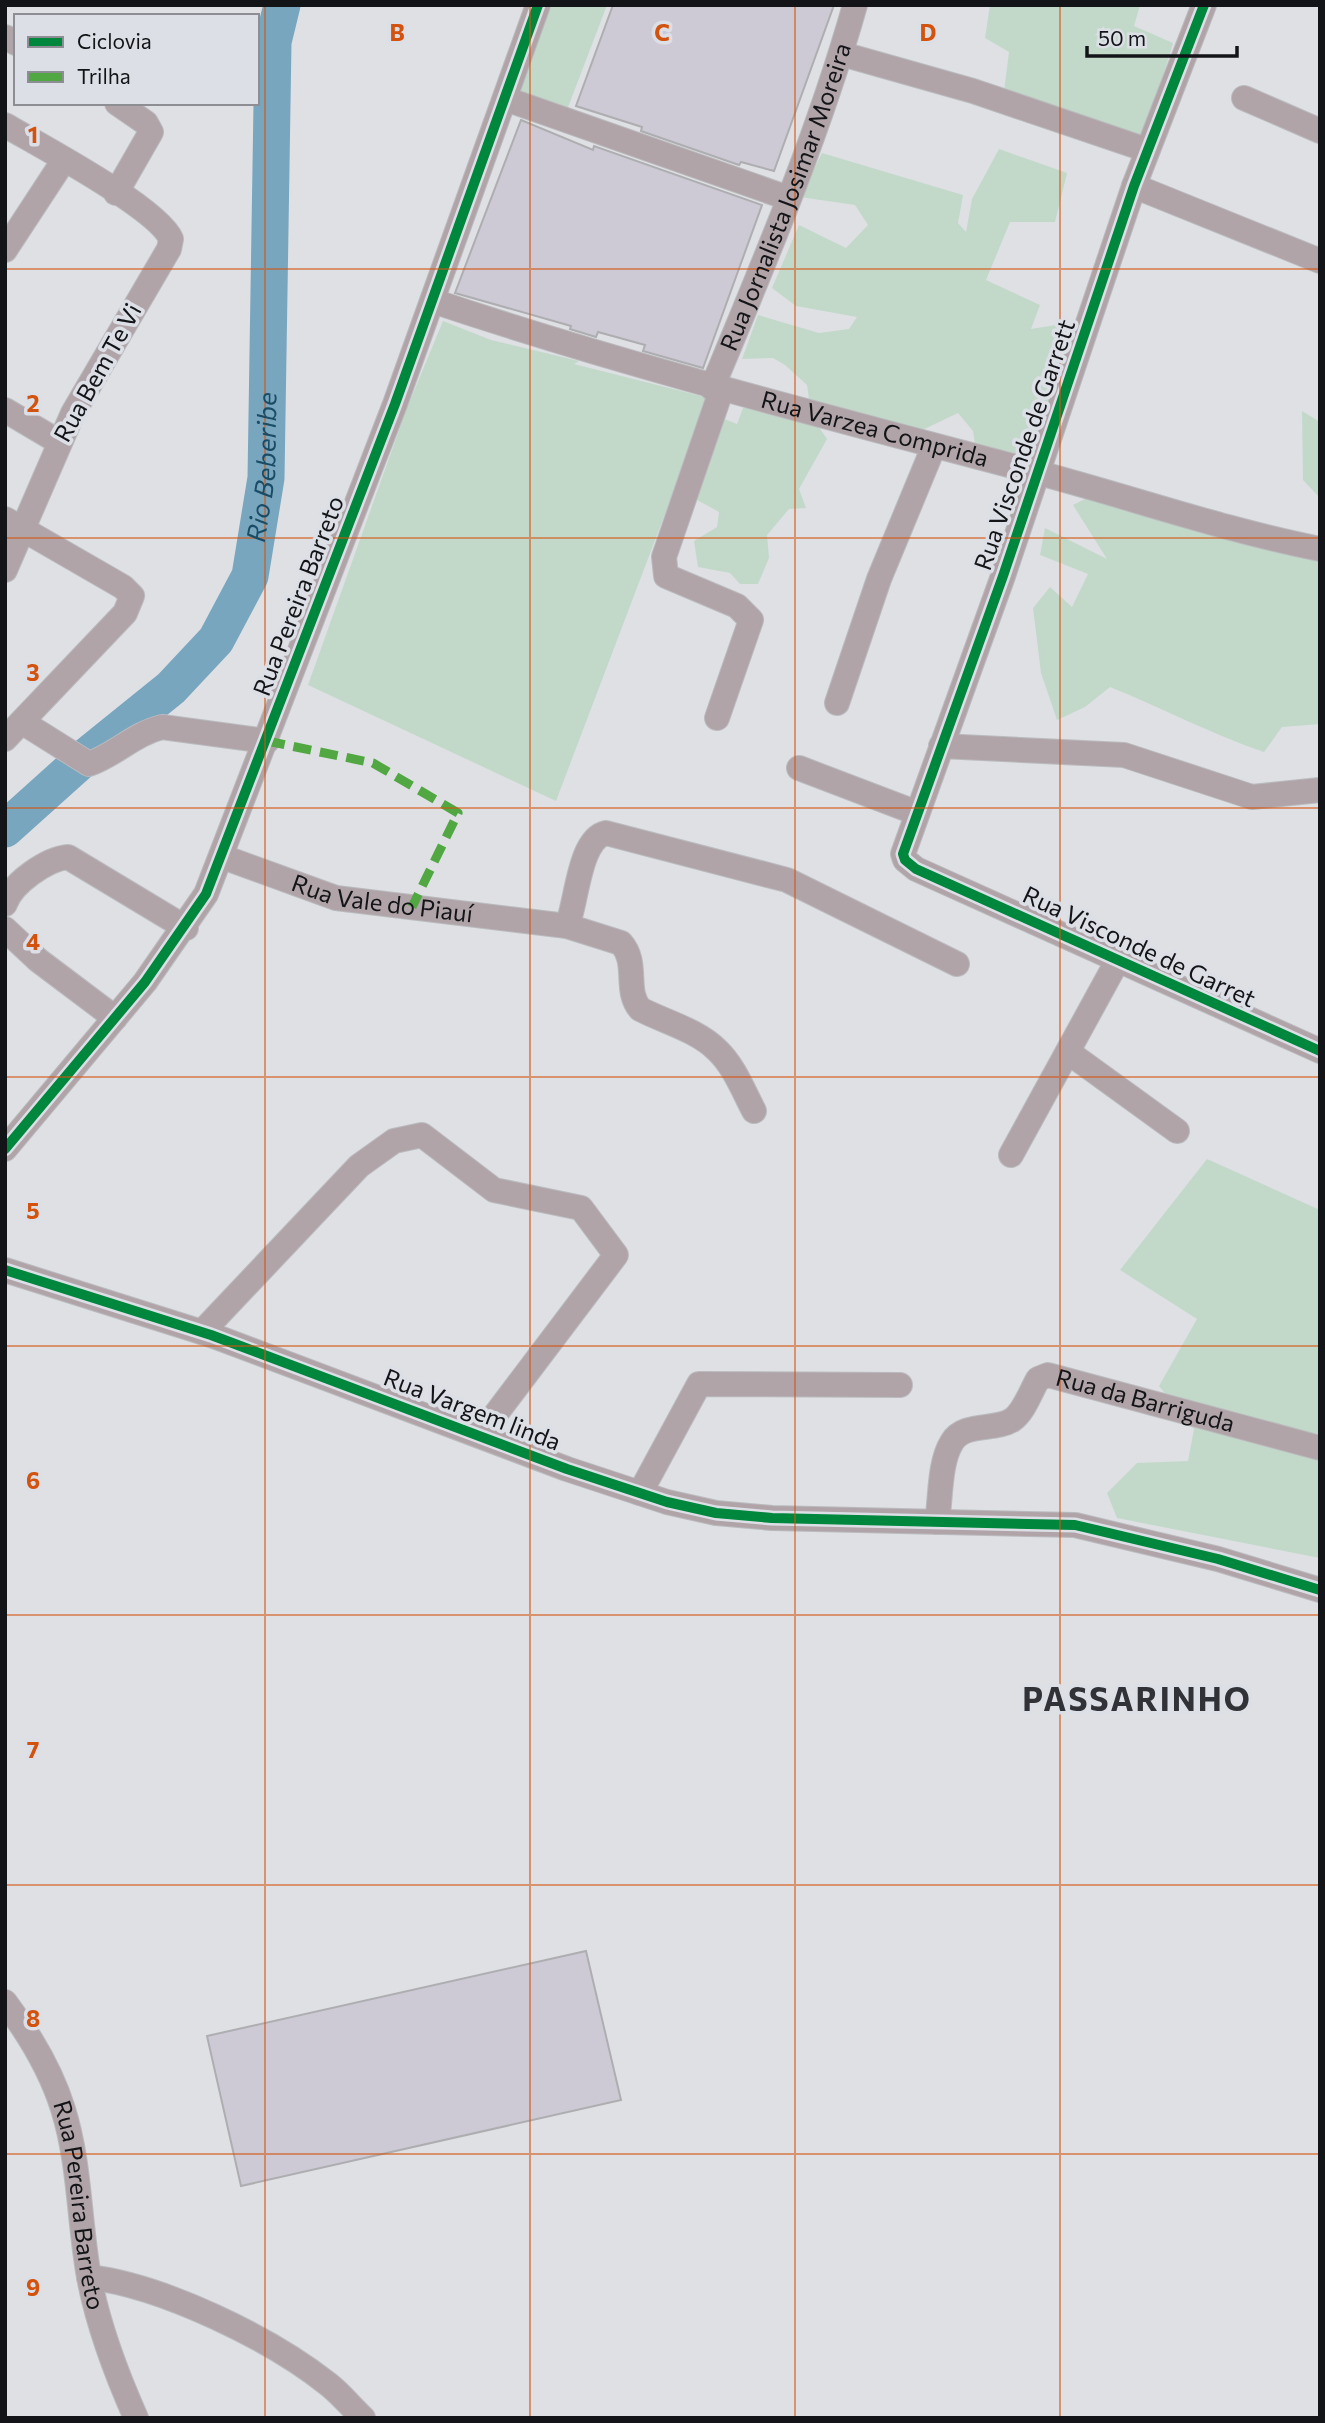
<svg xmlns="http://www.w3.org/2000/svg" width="1325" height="2423" viewBox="0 0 1325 2423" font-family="Commissioner,sans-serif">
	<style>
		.green { fill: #c2d9ca }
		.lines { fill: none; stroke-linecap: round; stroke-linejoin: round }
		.river { stroke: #78a6bf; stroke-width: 37 }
		.building { fill: #cdcad6; stroke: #aeaeb1; stroke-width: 2 }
		.minor-casing { stroke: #babbbe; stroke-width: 26 }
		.minor { stroke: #b0a4a8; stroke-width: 24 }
		.quiet { stroke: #51a842; stroke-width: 9; stroke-dasharray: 18 9; stroke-linecap: butt }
		.cycleway-casing { stroke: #dcdfe6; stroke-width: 15 }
		.cycleway { stroke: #00873e; stroke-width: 10 }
		.grid { fill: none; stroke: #d3520d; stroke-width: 2; stroke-opacity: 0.55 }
		.labels { text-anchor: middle; stroke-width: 7; stroke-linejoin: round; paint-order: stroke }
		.street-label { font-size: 24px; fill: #131417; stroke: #dcdfe6 }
		.water-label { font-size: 26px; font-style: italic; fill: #1a4c66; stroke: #dcdfe6 }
		.district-label { font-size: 32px; font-weight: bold; letter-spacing: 2px; fill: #303238; stroke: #dcdfe6 }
		.grid-label { font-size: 23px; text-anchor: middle; font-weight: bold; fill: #d3520d; stroke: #dcdfe6; stroke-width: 7; stroke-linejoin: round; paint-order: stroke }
	</style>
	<rect width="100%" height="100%" fill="#dee0e4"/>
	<path class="green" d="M 548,5 L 607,5 L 567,110 L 519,93 Z
		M 990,5 L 1140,5 L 1134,26 L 1173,43 L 1157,96 L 1139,139 L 1004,91 L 1009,52 L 985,38 Z
		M 999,149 L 1067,173 L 1055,222 L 1010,222 L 986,280 L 1040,305 L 1031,329 L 1068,323 L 1069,346 L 1031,471 L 975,444 L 973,431 L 958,413 L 916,433 L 810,406 L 807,385 L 785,365 L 773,358 L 742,359 L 758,315 L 819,333 L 849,329 L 857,317 L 796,306 L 772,288 L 799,225 L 846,248 L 868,225 L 855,205 L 800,197 L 822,153 L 963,195 L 958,223 L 966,232 L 972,199 Z
		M 443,321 L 491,340 L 579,361 L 574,364 L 709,398 L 556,801 L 308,685 L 407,408 Z
		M 773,404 L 810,414 L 827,439 L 799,489 L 806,508 L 789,509 L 767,535 L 769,558 L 758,584 L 740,584 L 730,573 L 698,567 L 694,541 L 717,527 L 719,512 L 690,496 L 717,416 L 737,424 L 743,408 Z
		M 1302,411 L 1320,422 L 1320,498 L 1303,480 Z
		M 1089,497 L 1320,545 L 1320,724 L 1282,727 L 1264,752 C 1211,734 1162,708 1110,687 L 1085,707 L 1057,720 L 1041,673 L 1033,608 L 1050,587 L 1072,607 L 1088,574 L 1040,555 L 1045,528 L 1107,559 L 1073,505 Z
		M 1207,1159 L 1320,1210 L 1320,1558 L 1117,1518 L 1107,1493 L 1137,1463 L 1188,1461 L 1194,1429 L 1159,1386 L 1197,1319 L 1120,1270 Z"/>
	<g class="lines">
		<path class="river" id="s1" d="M 5,829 L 83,759 L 171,688 L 216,640 L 250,576 L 266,478 L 273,42 L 282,5"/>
	</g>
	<path class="building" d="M 613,5 L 834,5 L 774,171 L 741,162 L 739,165 L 641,131 L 642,127 L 576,106 Z
		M 521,120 L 593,150 L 594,146 L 762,205 L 703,368 L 643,351 L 645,345 L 598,332 L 596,337 L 570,329 L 571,326 L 455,293 Z
		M 586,1951 L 621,2100 L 241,2186 L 207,2036 Z"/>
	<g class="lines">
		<defs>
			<g id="minor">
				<path d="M 1204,5 L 1134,186 L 1003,576 L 903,854 L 905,860 L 916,869 L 1320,1051"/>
				<path d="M 5,37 L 16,43"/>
				<path d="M 842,54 L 973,91 L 1147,150"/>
				<path d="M 1244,98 L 1320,131"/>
				<path d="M 506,99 L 788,198"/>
				<path d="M 5,125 C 39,145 158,208 171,239 L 169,249 L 73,413 L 5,570"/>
				<path d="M 1134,186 L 1320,261"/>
				<path d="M 116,193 L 151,132 L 146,123 L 117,103"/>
				<path d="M 5,250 L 64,160"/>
				<path id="s2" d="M 433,301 C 633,368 836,419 1039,473 C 1133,498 1224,530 1320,549"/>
				<path id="s3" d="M 712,388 C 764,263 818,136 855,5"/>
				<path d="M 5,410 L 59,442"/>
				<path d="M 5,519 L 123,587 L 132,596 L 125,613 L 5,739"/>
				<path d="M 837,703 L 879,579 L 934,446"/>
				<path d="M 717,718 L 751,620 L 737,606 L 666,576 L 664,557 L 721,391"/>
				<path d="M 22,722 L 89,764 C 115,755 134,734 162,727 L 267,741"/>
				<path d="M 941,746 L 1124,755 L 1252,797 L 1320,790"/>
				<path d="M 799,768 L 917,813"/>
				<path id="s4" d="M 223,857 L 336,898 L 567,926 L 621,943 C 639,963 624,990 640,1009 C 665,1022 697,1030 717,1050 C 734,1066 743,1090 754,1111"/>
				<path d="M 5,904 C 12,883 47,859 68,857 L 186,928"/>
				<path d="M 567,926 C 577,902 579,839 606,833 L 787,880 L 957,964"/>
				<path d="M 5,929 L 38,960 L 115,1018"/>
				<path d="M 1068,1052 L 1177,1131"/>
				<path d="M 5,1149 L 145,982 L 206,894 L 395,404 L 538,5"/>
				<path d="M 1011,1155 L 1119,958"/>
				<path d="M 5,1270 L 211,1335 L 567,1469 L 667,1502 L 716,1513 L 772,1518 L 1075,1525 L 1218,1559 L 1320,1590"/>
				<path d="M 202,1332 L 359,1166 L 394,1141 L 422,1135 L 494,1190 L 581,1208 L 616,1255 L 480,1435"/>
				<path d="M 640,1493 L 699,1384 L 900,1385"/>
				<path id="s5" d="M 937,1522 C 941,1497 939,1463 952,1442 C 964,1422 995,1431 1012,1420 C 1024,1412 1031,1391 1038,1379 L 1048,1375 L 1320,1448"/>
				<path id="s6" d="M 5,2002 C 29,2034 51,2070 63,2109 C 80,2163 79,2222 89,2277 C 98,2326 116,2373 136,2418"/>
				<path d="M 89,2277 C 163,2286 270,2338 328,2384 C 341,2394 351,2407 363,2418"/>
			</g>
		</defs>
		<use href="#minor" class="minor-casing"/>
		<use href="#minor" class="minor"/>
		<path class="quiet" d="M 267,741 L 373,763 L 458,813 L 412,907"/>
		<defs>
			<path id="cycleway" d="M 1204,5 L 1134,186 L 1003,576 L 903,854 L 905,860 L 916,869 L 1320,1051
				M 5,1149 L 145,982 L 206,894 L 395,404 L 538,5
				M 5,1270 L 211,1335 L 567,1469 L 667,1502 L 716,1513 L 772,1518 L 1075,1525 L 1218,1559 L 1320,1590"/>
		</defs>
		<use href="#cycleway" class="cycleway-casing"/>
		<use href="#cycleway" class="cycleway"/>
	</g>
	<path class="grid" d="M 265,5 L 265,2418M 530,5 L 530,2418M 795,5 L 795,2418M 1060,5 L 1060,2418M 5,269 L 1320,269M 5,538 L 1320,538M 5,808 L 1320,808M 5,1077 L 1320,1077M 5,1346 L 1320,1346M 5,1615 L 1320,1615M 5,1885 L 1320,1885M 5,2154 L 1320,2154"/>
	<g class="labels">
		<g class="street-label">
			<text dy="8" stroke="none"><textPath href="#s3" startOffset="205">Rua Jornalista Josimar Moreira</textPath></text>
			<text transform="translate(98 373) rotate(-61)" y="8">Rua Bem Te Vi</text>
			<text dy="8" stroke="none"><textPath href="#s2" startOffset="460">Rua Varzea Comprida</textPath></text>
			<text transform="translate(1025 445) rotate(-71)" y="8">Rua Visconde de Garrett</text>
			<text transform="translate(299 596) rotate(-69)" y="8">Rua Pereira Barreto</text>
			<text dy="8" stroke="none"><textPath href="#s4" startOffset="166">Rua Vale do Piauí</textPath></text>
			<text transform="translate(1139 947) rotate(25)" y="8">Rua Visconde de Garret</text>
			<text dy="8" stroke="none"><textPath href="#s5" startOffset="308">Rua da Barriguda</textPath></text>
			<text transform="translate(472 1410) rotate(21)" y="8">Rua Vargem linda</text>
			<text dy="8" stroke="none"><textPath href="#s6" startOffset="220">Rua Pereira Barreto</textPath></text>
		</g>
		<g class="water-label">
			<text dy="9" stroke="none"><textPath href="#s1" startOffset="466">Rio Beberibe</textPath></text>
		</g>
		<g class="district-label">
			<text x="1137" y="1711">PASSARINHO</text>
		</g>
	</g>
	<g class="grid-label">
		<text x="397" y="41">B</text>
		<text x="662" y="41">C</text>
		<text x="928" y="41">D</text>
		<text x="33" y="143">1</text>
		<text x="33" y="412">2</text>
		<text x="33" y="681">3</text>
		<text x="33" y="950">4</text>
		<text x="33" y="1219">5</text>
		<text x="33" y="1489">6</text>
		<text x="33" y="1758">7</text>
		<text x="33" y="2027">8</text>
		<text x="33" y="2296">9</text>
	</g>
	<rect width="1325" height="2423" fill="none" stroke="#131417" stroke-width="14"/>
	<rect x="14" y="14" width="245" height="91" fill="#dcdfe6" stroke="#8c8e93" stroke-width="2"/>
	<rect x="28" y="37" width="35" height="10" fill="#00873e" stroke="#8c8e93" stroke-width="2"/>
	<text x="77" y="49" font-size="21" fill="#131417">Ciclovia</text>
	<rect x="28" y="72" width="35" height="10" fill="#51a842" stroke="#8c8e93" stroke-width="2"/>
	<text x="77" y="84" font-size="21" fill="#131417">Trilha</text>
	<path d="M1087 46v10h150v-10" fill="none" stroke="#131417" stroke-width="3.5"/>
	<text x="1098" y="46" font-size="21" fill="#131417" stroke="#dcdfe6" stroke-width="5" paint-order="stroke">50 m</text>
</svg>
